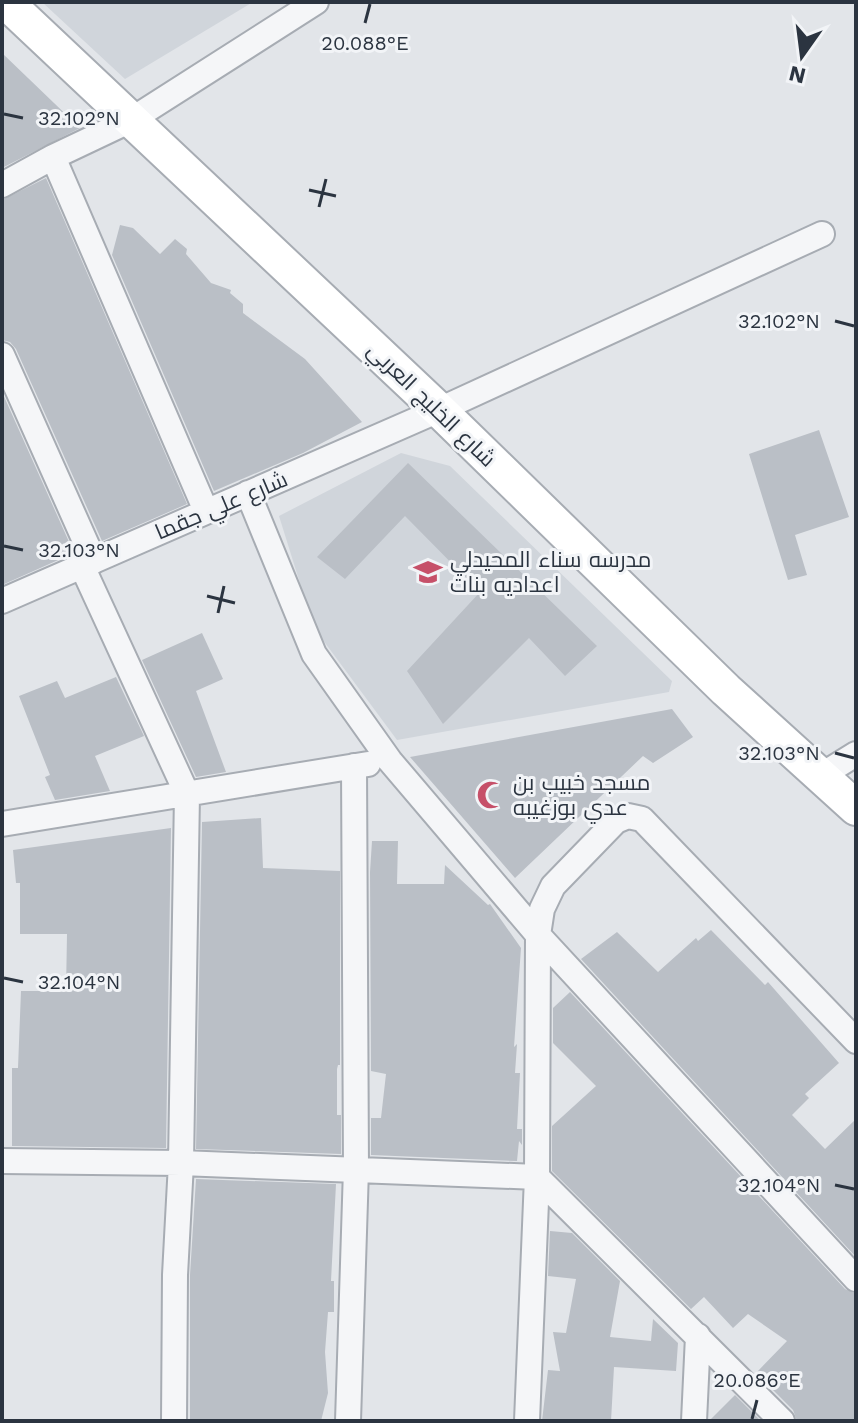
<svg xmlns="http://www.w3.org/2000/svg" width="858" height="1423" viewBox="0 0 858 1423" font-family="'Work Sans',Cairo,sans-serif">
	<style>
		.built { fill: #d0d5db }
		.building { fill: #babfc6 }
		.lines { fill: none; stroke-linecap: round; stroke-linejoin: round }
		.street-casing { stroke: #a7acb3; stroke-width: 28 }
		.secondary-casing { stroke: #a7acb3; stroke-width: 38 }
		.street { stroke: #f5f6f8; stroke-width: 24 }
		.secondary { stroke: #fff; stroke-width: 34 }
		.ticks { fill: none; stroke: #2b3440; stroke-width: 3 }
		.labels { text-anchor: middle; stroke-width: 6; stroke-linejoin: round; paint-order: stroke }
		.street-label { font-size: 22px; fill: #2b3440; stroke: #f2f4f7 }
		.poi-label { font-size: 22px; fill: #2b3440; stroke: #f2f4f7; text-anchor: start }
		.ticks-label { font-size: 20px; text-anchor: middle; fill: #2b3440; stroke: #f2f4f7; stroke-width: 6; stroke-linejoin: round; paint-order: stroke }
	</style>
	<rect width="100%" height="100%" fill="#e2e5e9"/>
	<path class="built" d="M 42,2 L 253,2 L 125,79 Z
		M 401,453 L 450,466 L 672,681 L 669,692 L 397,740 L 314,628 L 279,516 Z"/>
	<path class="building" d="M 2,53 L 80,128 L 2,168 Z
		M 46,178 L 187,504 L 102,541 L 16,349 L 10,342 L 2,340 L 2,200 Z
		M 120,225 L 133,228 L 160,254 L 175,239 L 187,249 L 186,254 L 211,283 L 231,290 L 230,293 L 243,304 L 243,313 L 305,359 L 362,422 L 303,453 L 214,491 L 112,255 Z
		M 2,392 L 74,553 L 2,585 Z
		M 819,430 L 849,517 L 795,535 L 807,575 L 788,580 L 749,454 Z
		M 408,463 L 597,646 L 565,676 L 529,638 L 443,724 L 407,671 L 480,592 L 405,516 L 345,579 L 317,557 Z
		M 202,633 L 223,679 L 196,691 L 226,772 L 196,777 L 142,660 Z
		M 116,677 L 144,736 L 95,756 L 110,791 L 55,800 L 45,777 L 50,775 L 19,696 L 57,681 L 65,698 Z
		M 672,709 L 693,737 L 653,763 L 643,756 L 515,878 L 410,757 Z
		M 261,818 L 263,868 L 340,871 L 340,1065 L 338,1065 L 337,1069 L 337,1115 L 341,1115 L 341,1154 L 196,1149 L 202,822 Z
		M 171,828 L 166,1148 L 12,1146 L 12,1068 L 18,1068 L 21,991 L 66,991 L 67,934 L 20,934 L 20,883 L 16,883 L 13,850 Z
		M 372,841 L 398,841 L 397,884 L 444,884 L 445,865 L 488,905 L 490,904 L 521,948 L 514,1047 L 517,1044 L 515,1073 L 520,1073 L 517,1129 L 522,1129 L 522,1145 L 519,1141 L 517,1161 L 371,1155 L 371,1118 L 381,1118 L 386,1074 L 371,1071 L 370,872 Z
		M 711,930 L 765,985 L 768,982 L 839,1063 L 805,1094 L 809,1098 L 792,1115 L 825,1149 L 856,1119 L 856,1257 L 581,959 L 617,932 L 658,972 L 696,938 L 698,941 Z
		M 570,992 L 845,1289 L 856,1294 L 856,1421 L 797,1421 L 793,1410 L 756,1373 L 787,1341 L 748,1314 L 733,1328 L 704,1297 L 691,1309 L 552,1171 L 552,1126 L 596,1086 L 553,1043 L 553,1008 Z
		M 196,1179 L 336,1184 L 331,1281 L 334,1281 L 334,1312 L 328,1312 L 325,1352 L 328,1393 L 321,1421 L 190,1421 L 190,1275 Z
		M 550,1231 L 572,1233 L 620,1281 L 610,1337 L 651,1341 L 653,1319 L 678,1343 L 676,1371 L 614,1367 L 611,1421 L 542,1421 L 548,1370 L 560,1371 L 553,1332 L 566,1333 L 576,1279 L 548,1276 Z
		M 735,1395 L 761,1421 L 709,1421 Z"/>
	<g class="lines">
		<defs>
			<path id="street" d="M 53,157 L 206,511
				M 2,185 L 53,157 L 131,120 L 316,2
				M 2,355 L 94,561
				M 248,493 L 314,654 L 390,761 L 538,935 L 856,1279
				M 82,566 L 187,794 L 181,1163 L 175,1275 L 174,1421
				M 2,601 L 439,410 L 822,234
				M 822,775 L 856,754
				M 2,824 L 368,764
				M 2,1161 L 181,1163 L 537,1177 L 782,1421
				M 348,1421 L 356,1169 L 354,766
				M 527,1421 L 537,1177 L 538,935 L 542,909 L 553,886 L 616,821 L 628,816 L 642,819 L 856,1041
				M 694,1421 L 698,1336"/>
			<path id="secondary" d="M 6,2 L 439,410 L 726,690 L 856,808"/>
		</defs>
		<use href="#street" class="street-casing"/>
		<use href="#secondary" class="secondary-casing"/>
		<use href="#street" class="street"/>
		<use href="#secondary" class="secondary"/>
	</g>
	<path class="ticks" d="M 365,23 L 370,4M 4,114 L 23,118M 309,190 L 336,196M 319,207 L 326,179M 835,321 L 854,326M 4,546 L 23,550M 207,596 L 235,603M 218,613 L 224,586M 835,753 L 854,758M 4,978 L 23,982M 835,1185 L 854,1189M 752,1419 L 757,1400"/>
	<defs>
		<symbol id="school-bare" viewBox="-9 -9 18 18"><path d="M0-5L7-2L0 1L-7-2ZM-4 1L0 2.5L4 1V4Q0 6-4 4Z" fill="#c65069" stroke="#f2f4f7" stroke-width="2.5" paint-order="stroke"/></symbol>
		<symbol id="mosque-bare" viewBox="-9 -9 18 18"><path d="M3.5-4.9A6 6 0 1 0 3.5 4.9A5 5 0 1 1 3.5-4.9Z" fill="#c65069" stroke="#f2f4f7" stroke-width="2.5" paint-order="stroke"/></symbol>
	</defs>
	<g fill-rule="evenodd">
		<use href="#school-bare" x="408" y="552" width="40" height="40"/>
		<use href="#mosque-bare" x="471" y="775" width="40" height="40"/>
	</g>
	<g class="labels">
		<g class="street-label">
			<text transform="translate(432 404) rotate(44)" y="8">شارع الخليج العربي</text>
			<text transform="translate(221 505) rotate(-23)" y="8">شارع علي جقما</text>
		</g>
		<g class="poi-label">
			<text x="450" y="567">مدرسه سناء المحيدلي<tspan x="450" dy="25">اعداديه بنات</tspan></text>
			<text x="513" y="790">مسجد خبيب بن<tspan x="513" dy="25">عدي بوزغيبه</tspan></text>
		</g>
	</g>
	<g class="ticks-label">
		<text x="365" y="50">20.088°E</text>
		<text x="79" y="125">32.102°N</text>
		<text x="779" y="328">32.102°N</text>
		<text x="79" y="557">32.103°N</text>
		<text x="779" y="760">32.103°N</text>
		<text x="79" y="989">32.104°N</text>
		<text x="779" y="1192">32.104°N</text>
		<text x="757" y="1387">20.086°E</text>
	</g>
	<rect width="858" height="1423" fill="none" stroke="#2b3440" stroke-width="8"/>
	<g transform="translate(802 56) rotate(194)" stroke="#f2f4f7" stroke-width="6" paint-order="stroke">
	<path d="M0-6L14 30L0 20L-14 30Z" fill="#2b3440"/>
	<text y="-12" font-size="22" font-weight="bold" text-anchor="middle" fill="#2b3440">N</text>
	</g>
</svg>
